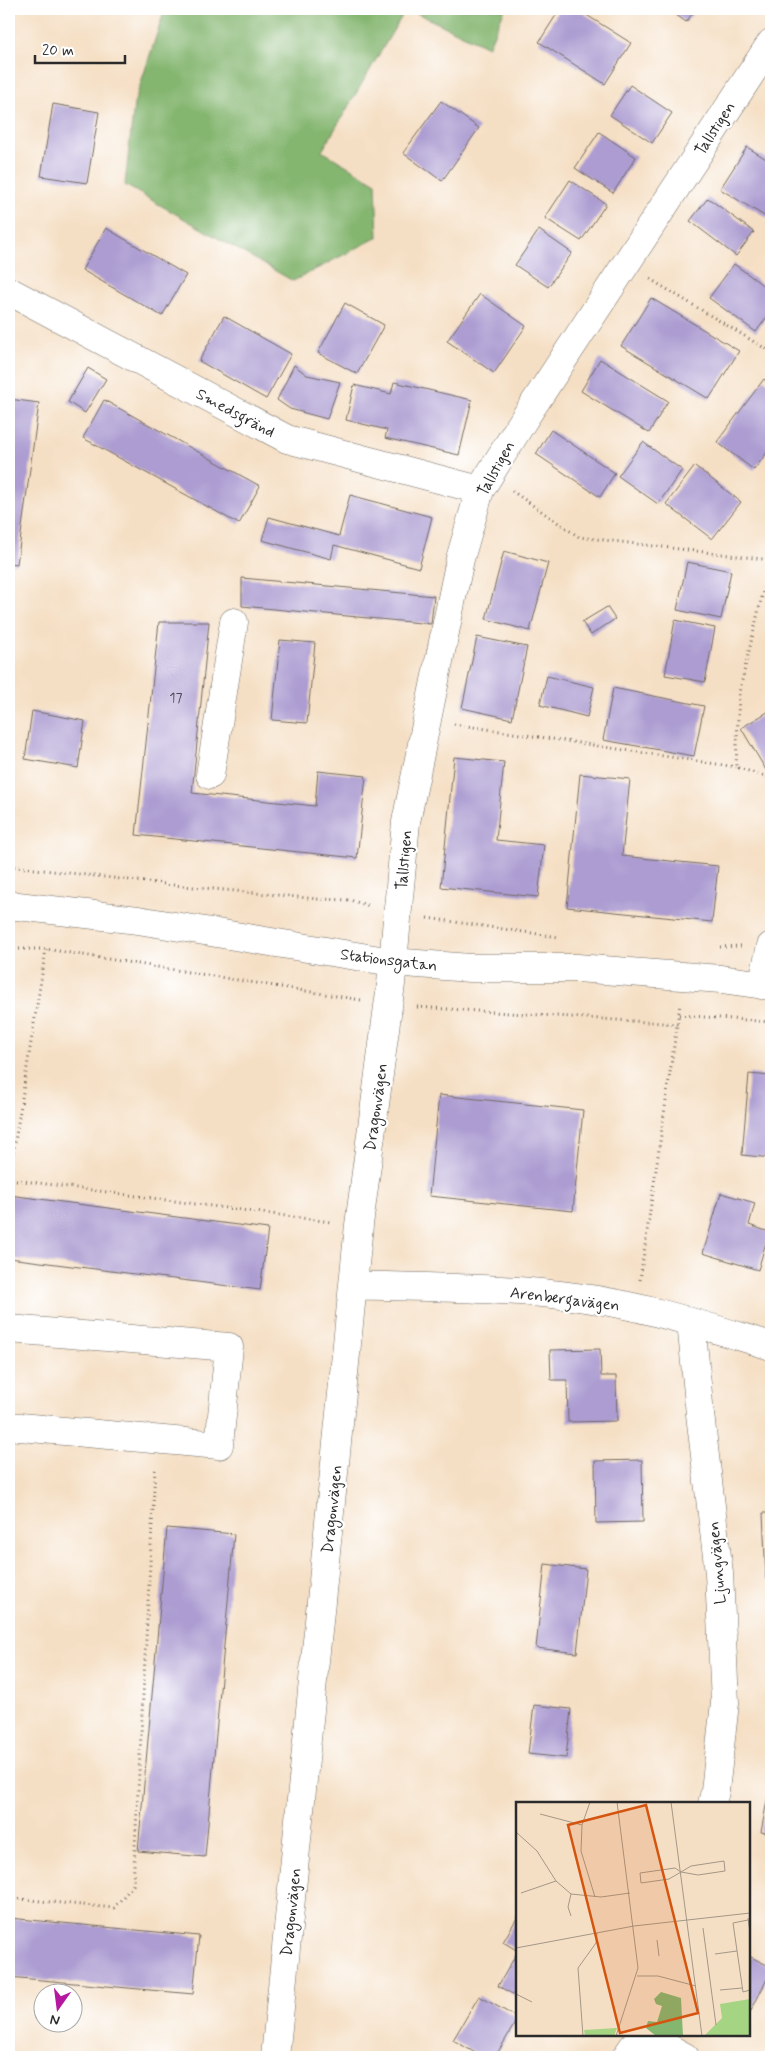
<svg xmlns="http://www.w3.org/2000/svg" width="780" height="2066" viewBox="0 0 780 2066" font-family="Mynerve,sans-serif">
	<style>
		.forest { fill: #84b670; stroke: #58704e }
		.building { fill: #ac9cd1 }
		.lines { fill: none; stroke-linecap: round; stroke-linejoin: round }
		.minor-casing { stroke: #726a61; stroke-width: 29 }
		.path { stroke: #726a61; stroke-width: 3; stroke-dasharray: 1 4; stroke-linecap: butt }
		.minor { stroke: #fff; stroke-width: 28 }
		.labels { text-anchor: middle; stroke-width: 4.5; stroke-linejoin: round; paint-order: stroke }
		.number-label { font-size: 14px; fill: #4b4754 }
		.street-label { font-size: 16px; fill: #2b2b2b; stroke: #fff }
		.inset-road { fill: none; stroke: #a49787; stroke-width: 1 }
		.view { fill: #d5540f; fill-opacity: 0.15; stroke: #d5540f; stroke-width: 2.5 }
		.inset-edge { fill: none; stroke: #2b2b2b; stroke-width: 2.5 }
	</style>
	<rect width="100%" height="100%" fill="#fff"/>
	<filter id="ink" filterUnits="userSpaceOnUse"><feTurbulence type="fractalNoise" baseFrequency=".02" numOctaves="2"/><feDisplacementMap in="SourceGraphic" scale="10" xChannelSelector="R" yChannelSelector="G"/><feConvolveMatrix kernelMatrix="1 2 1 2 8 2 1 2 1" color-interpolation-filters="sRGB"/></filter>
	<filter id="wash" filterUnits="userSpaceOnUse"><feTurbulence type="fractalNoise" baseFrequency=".0096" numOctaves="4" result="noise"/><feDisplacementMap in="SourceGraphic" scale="20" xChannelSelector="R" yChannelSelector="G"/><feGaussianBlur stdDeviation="1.12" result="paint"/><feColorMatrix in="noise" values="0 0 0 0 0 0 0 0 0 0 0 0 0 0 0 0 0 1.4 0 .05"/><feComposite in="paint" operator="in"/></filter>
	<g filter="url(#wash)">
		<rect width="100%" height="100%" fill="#f5dfc4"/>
		<path class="forest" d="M 165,9 L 406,9 L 322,151 L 376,183 L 378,237 L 293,281 L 125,185 L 134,104 Z
			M 408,9 L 505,9 L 488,47 Z"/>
		<g id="blocks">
			<path class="building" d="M 560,9 L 577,9 L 631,43 L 605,84 L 539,42 Z
				M 668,9 L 696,9 L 686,22 Z
				M 630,85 L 672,113 L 652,143 L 610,115 Z
				M 441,101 L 479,128 L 442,181 L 403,153 Z
				M 53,104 L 99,112 L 87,183 L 41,176 Z
				M 599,132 L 636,157 L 613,193 L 575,168 Z
				M 747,147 L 771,162 L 771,220 L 720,189 Z
				M 570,180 L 606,204 L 581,241 L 545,218 Z
				M 708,198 L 754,232 L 736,256 L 690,221 Z
				M 106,228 L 186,275 L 162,316 L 82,270 Z
				M 539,230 L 572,253 L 548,287 L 515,265 Z
				M 734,264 L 771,291 L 771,311 L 756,332 L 709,298 Z
				M 480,294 L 526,326 L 494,373 L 447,341 Z
				M 651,298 L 739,351 L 709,399 L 621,346 Z
				M 345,303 L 384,325 L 357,374 L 318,353 Z
				M 224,316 L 291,354 L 266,399 L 199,361 Z
				M 600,359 L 668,401 L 649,433 L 581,391 Z
				M 294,365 L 307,375 L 340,382 L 327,419 L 290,409 L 277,400 Z
				M 88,368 L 106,379 L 85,413 L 68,402 Z
				M 764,379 L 771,385 L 771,447 L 754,470 L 717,442 Z
				M 394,382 L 472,400 L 459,455 L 385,438 L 387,430 L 346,420 L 354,385 L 391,394 Z
				M 9,399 L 39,403 L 17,564 L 9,563 Z
				M 104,400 L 260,486 L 239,524 L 83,438 Z
				M 551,430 L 615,473 L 600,497 L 536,454 Z
				M 643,442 L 682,470 L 658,504 L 618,476 Z
				M 695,466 L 741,502 L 712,539 L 666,504 Z
				M 350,495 L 432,517 L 419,568 L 334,545 L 331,559 L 262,540 L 269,517 L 339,536 Z
				M 504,551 L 548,563 L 530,631 L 486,619 Z
				M 687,562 L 731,571 L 721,619 L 677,610 Z
				M 242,578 L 434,596 L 431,624 L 242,606 Z
				M 607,607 L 615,619 L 591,635 L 582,622 Z
				M 675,620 L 715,628 L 705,682 L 665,675 Z
				M 159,622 L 209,622 L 192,793 L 315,806 L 318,771 L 366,776 L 357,858 L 136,835 Z
				M 477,637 L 527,647 L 512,719 L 462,708 Z
				M 280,640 L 315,643 L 307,723 L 272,720 Z
				M 547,676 L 594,687 L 587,717 L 540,705 Z
				M 613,688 L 704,706 L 694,756 L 603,740 Z
				M 771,710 L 771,767 L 766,770 L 741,728 Z
				M 32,711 L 85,721 L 78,768 L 25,759 Z
				M 454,757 L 504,762 L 496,840 L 544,845 L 538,897 L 441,887 Z
				M 580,774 L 630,779 L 622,856 L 718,866 L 712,922 L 567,907 Z
				M 749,1074 L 771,1076 L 771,1158 L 742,1155 Z
				M 439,1095 L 583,1110 L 573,1211 L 429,1196 Z
				M 721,1193 L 755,1203 L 749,1225 L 769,1232 L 758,1270 L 703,1253 Z
				M 9,1195 L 268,1229 L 260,1290 L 9,1258 Z
				M 600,1349 L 601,1376 L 616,1376 L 617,1421 L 568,1422 L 567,1380 L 551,1380 L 550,1350 Z
				M 642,1460 L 643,1522 L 596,1523 L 595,1461 Z
				M 763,1513 L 771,1513 L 771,1579 L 766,1579 Z
				M 167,1528 L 234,1534 L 205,1857 L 138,1851 Z
				M 545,1564 L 586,1569 L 577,1653 L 536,1648 Z
				M 534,1705 L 571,1709 L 566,1758 L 528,1754 Z
				M 770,1785 L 771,1785 L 771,1834 L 761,1832 Z
				M 518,1916 L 518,1951 L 503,1942 Z
				M 9,1918 L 199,1936 L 193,1994 L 9,1977 Z
				M 518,1951 L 518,1997 L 498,1986 Z
				M 749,1956 L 771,1967 L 771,1971 L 751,2011 L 749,2010 Z
				M 479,1996 L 518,2018 L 497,2054 L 502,2057 L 478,2057 L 479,2055 L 453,2040 Z"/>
		</g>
	</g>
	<g filter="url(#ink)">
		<use href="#blocks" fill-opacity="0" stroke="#726a61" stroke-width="1"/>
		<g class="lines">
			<defs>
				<path id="minor" d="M 9,291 L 287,439 L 480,490
					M 210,775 L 234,622
					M 9,905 L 138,920 L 392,962 L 470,968 L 577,968 L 721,979 L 771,986
					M 762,985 L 771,946
					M 354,1285 C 428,1288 503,1287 577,1297 C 643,1305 708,1327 771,1346
					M 691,1322 L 700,1414 L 719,1573 L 725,1703 L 715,1791 L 712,1804
					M 9,1329 L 229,1347 L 219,1445 L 9,1426
					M 645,2035 L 685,2057
					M 275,2057 L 359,1225 L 391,984 L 406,822 L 460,559 L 480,490 L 526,416 L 771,43
					M 626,2057 L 641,2035"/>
			</defs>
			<use href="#minor" class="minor-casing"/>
			<path class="path" d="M 650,279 L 771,352
				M 512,491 L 579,537 L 771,560
				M 771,558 L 739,693 L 736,767 L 771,778
				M 454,724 L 736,767
				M 9,866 L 173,885 L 318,899 L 350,900 L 370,906
				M 427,918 L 559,937
				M 720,947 L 741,946
				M 9,949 L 46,949 L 361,1000
				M 46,949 L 9,1179 L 331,1222
				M 417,1007 L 678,1024
				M 679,1015 L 771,1022
				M 640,1280 L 680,1004
				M 9,1898 L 114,1908 L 133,1885 L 155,1469"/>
			<use href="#minor" class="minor"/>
		</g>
	</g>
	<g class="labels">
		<g class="number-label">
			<text x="176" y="702">17</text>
		</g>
		<g class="street-label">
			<text transform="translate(714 128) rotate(-57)" y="6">Tallstigen</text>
			<text transform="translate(236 412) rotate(28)" y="6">Smedsgränd</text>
			<text transform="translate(495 468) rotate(-61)" y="6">Tallstigen</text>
			<text transform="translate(403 860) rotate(-85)" y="6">Tallstigen</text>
			<text transform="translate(389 959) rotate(7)" y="6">Stationsgatan</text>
			<text transform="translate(375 1107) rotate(-82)" y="6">Dragonvägen</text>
			<text transform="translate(565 1298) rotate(7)" y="6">Arenbergavägen</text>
			<text transform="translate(331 1509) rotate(-84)" y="6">Dragonvägen</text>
			<text transform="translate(716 1563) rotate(-95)" y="6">Ljungvägen</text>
			<text transform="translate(290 1912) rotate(-84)" y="6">Dragonvägen</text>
		</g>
	</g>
	<g transform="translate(516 1802)">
		<rect width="234" height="234" fill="#f5dfc4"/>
		<path d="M 234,197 L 234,234 L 188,234 L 206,216 L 204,202 ZM 101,226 L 98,234 L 69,234 L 68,228 Z" fill="#a5d482"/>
		<path d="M 145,190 L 165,196 L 167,234 L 140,234 L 130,226 L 132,219 L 141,220 L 146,204 L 140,202 L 138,197 Z" fill="#84b670"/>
		<path class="inset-road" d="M 74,0 L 66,23 L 65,49 L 79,95M 155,0 L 186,234M 24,12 L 66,23M 0,30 L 21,49 L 40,79 L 55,92 L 85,95 L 114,91M 165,70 L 175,64 L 208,59 L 209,69 L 182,73 L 165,70 L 159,66 L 124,71 L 125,81 L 153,77 L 165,70M 5,91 L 40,79M 55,92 L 52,105 L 55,114M 232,116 L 234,131M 232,118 L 217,121 L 227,190 L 234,188M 187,126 L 200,223M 141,138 L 143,154M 0,146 L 118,124 L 234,111M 199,152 L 221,149M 121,174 L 142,174 L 180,184M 204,188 L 226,186M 0,192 L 16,200M 67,234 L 62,166 L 80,141 L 81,131M 100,234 L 122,166 L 101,0"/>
		<path class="view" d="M 130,3 L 182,211 L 104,231 L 52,23 Z"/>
		<rect width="234" height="234" class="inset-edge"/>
	</g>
	<rect width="780" height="2066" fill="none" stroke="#fff" stroke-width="30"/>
	<g transform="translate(58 2008) rotate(194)"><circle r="24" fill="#ffffff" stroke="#aaaaaa"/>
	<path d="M0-4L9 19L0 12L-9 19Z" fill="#b5179e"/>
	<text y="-8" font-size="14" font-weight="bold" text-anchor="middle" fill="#2b2b2b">N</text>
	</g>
	<path d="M35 55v8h90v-8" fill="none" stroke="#2b2b2b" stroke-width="2.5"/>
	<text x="42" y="55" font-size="15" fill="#2b2b2b" stroke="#ffffff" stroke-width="4" paint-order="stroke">20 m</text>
</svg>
